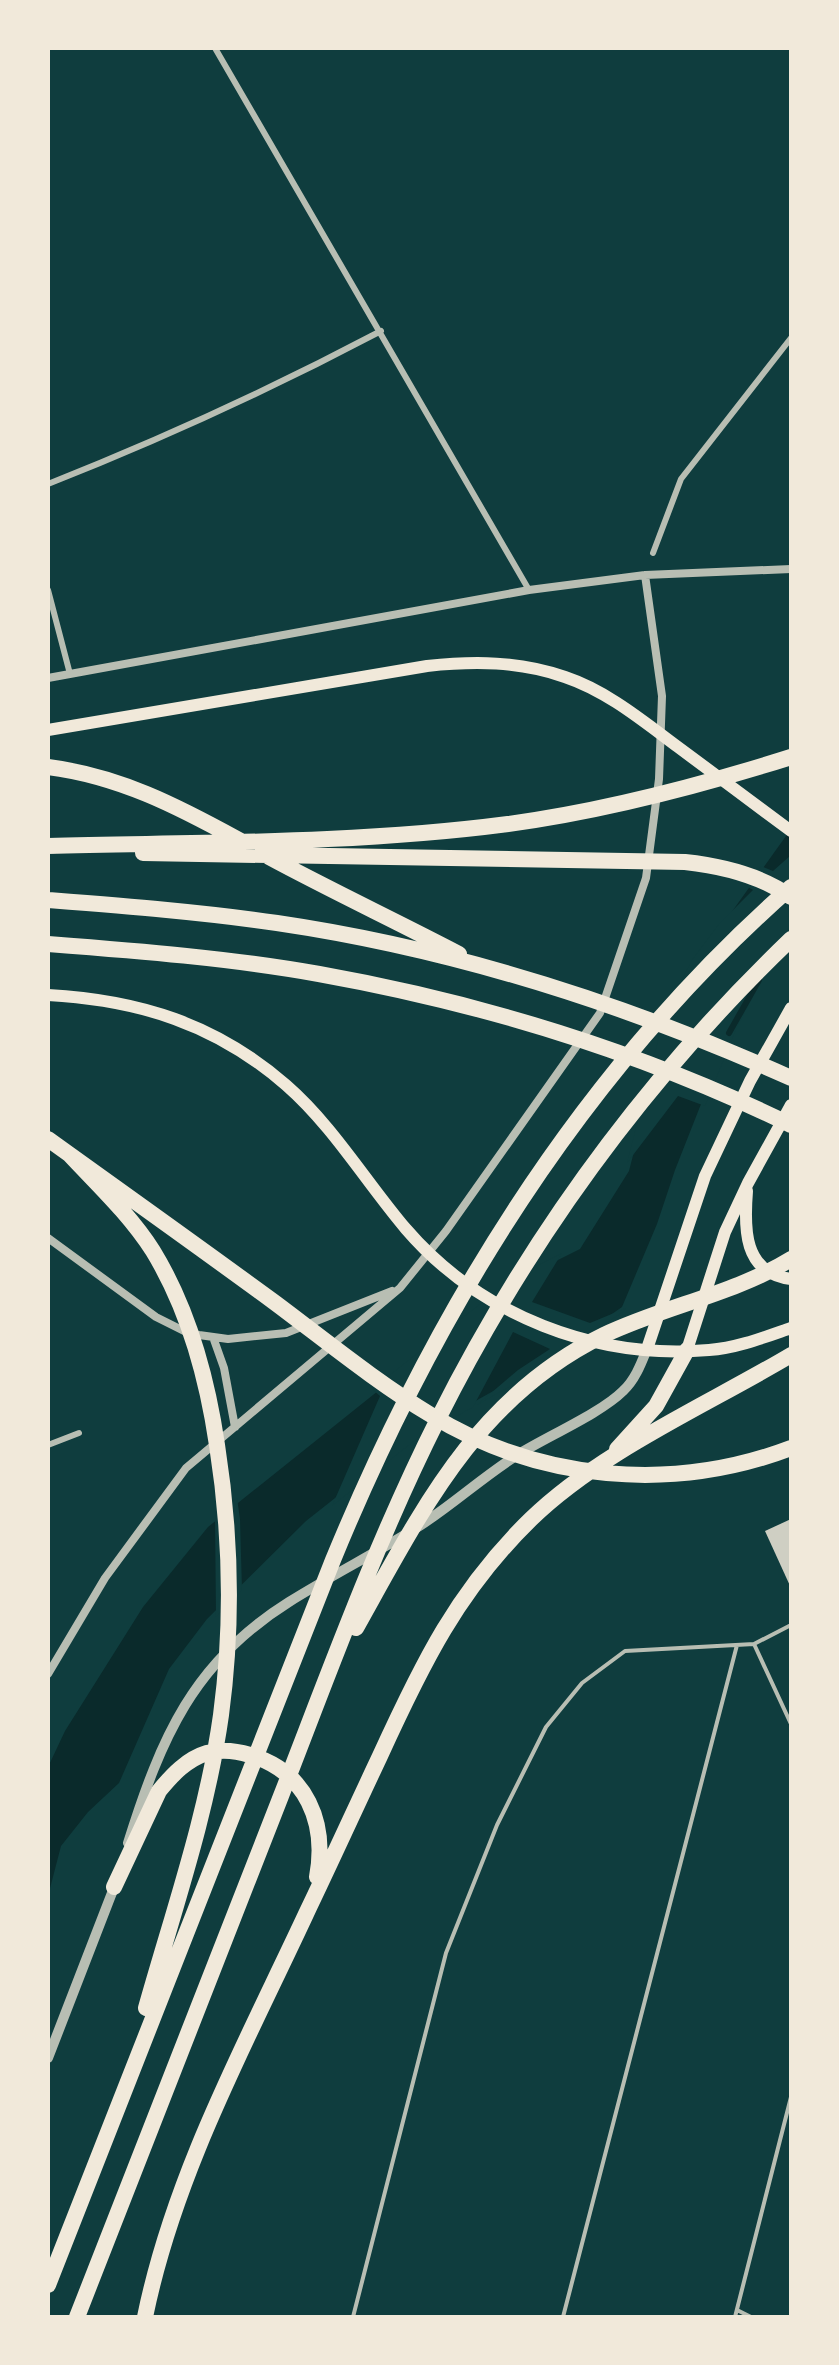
<svg xmlns="http://www.w3.org/2000/svg" width="839" height="2365" viewBox="0 0 839 2365" font-family="'Open Sans',sans-serif">
	<style>
		.water { fill: #0a2a2b }
		.pier { fill: #0f3d3e }
		.lines { fill: none; stroke-linecap: round; stroke-linejoin: round }
		.stream { stroke: #0a2a2b; stroke-width: 6 }
		.building { fill: #cfcfc3 }
		.service { stroke: #b8beb3; stroke-width: 4 }
		.pedestrian { stroke: #b8beb3; stroke-width: 6 }
		.minor { stroke: #b8beb3; stroke-width: 8 }
		.tertiary { stroke: #b8beb3; stroke-width: 10 }
		.secondary { stroke: #f1e9da; stroke-width: 12 }
		.motorway { stroke: #f1e9da; stroke-width: 16 }
	</style>
	<rect width="100%" height="100%" fill="#0f3d3e"/>
	<path class="water" d="M 791,829 L 791,928 L 729,1033 L 675,1170 L 657,1224 L 622,1307 L 535,1368 L 416,1434 L 306,1521 L 207,1619 L 169,1669 L 119,1783 L 88,1812 L 61,1846 L 48,1896 L 48,1767 L 65,1731 L 143,1607 L 208,1527 L 514,1282 L 580,1249 L 629,1171 L 669,1015 L 696,962 Z"/>
	<path class="pier" d="M 791,855 L 791,933 L 779,945 L 736,1029 L 705,1106 L 678,1096 L 627,1163 L 665,1013 L 692,960 L 719,924 L 753,890 L 746,886 L 761,866 L 773,871 Z
		M 562,1253 L 532,1302 L 590,1323 L 626,1308 L 624,1311 L 537,1371 L 477,1405 L 518,1370 L 550,1349 L 513,1332 L 473,1407 L 419,1437 L 332,1506 L 380,1396 L 372,1389 L 512,1279 Z
		M 237,1498 L 240,1519 L 242,1590 L 216,1617 L 215,1516 Z"/>
	<g class="lines">
		<path class="stream" d="M 729,1033 L 759,980"/>
	</g>
	<path class="building" d="M 791,1519 L 791,1588 L 765,1531 Z"/>
	<g class="lines">
		<path class="service" d="M 754,1644 L 791,1724
			M 737,2310 L 751,2317
			M 353,2317 L 446,1953 L 497,1825 L 546,1727 L 582,1683 L 625,1651 L 754,1644 L 791,1625
			M 563,2317 L 737,1645
			M 735,2317 L 791,2097"/>
		<path class="pedestrian" d="M 215,48 L 529,590
			M 48,484 C 162,439 273,388 381,331
			M 653,553 L 681,479 L 791,338
			M 48,590 L 70,674
			M 48,1445 L 79,1433"/>
		<path class="minor" d="M 48,678 L 529,590 L 645,575 L 791,569
			M 48,1238 L 156,1317 L 188,1333 L 199,1335 L 228,1339 L 286,1333 L 392,1291
			M 213,1337 L 224,1368 L 235,1427
			M 48,1674 L 105,1578 L 186,1468 L 400,1288 L 446,1231 L 600,1013 L 646,878 L 659,779 L 662,696 L 645,575"/>
		<path class="tertiary" d="M 128,1843 C 161,1738 193,1662 289,1602 C 332,1575 378,1552 421,1525 C 455,1503 485,1475 519,1454 C 548,1436 601,1413 623,1391 C 635,1380 641,1364 647,1349
			M 48,2058 L 115,1885"/>
		<path class="secondary" d="M 48,730 L 427,666 C 474,661 519,661 565,677 C 607,691 643,721 678,747 C 716,775 753,803 791,831
			M 48,995 C 139,1000 216,1024 286,1085 C 333,1126 366,1182 406,1229 C 481,1316 596,1360 709,1350 C 737,1348 765,1337 791,1328
			M 747,1191 C 744,1228 743,1273 791,1279
			M 647,1349 L 705,1176 L 750,1081 L 791,1008
			M 687,1350 L 725,1232 L 748,1183 L 791,1105"/>
		<path class="motorway" d="M 48,767 C 119,776 177,806 239,840
			M 48,846 C 202,842 355,844 508,824 C 604,811 699,786 791,757
			M 143,853 L 685,862 C 722,866 760,875 791,897
			M 269,857 C 332,891 396,921 459,954
			M 48,900 C 124,906 201,912 277,923 C 454,949 628,1005 791,1078
			M 48,944 C 139,951 229,958 319,974 C 481,1003 643,1053 791,1125
			M 48,1139 C 123,1193 199,1247 274,1302 C 325,1340 376,1382 431,1415 C 539,1481 672,1493 791,1448
			M 70,1155 C 99,1186 130,1215 153,1251 C 189,1310 207,1377 217,1445 C 231,1534 233,1625 221,1715 C 207,1815 173,1912 146,2008
			M 617,1449 L 656,1406 L 687,1350
			M 356,1628 C 422,1510 477,1397 604,1335 C 665,1306 734,1294 791,1259
			M 114,1887 L 159,1791 C 172,1775 187,1759 207,1753 C 221,1749 237,1751 250,1755 C 307,1772 327,1823 317,1877
			M 48,2285 L 333,1560 C 437,1307 584,1069 791,887
			M 77,2317 C 146,2144 213,1970 281,1796 C 330,1670 377,1540 438,1419 C 528,1240 647,1077 791,939
			M 145,2317 C 174,2175 245,2045 306,1914 C 331,1862 355,1809 380,1756 C 422,1664 458,1590 531,1519 C 601,1451 707,1405 791,1355"/>
	</g>
	<rect width="839" height="2365" fill="none" stroke="#f1e9da" stroke-width="100"/>
</svg>
